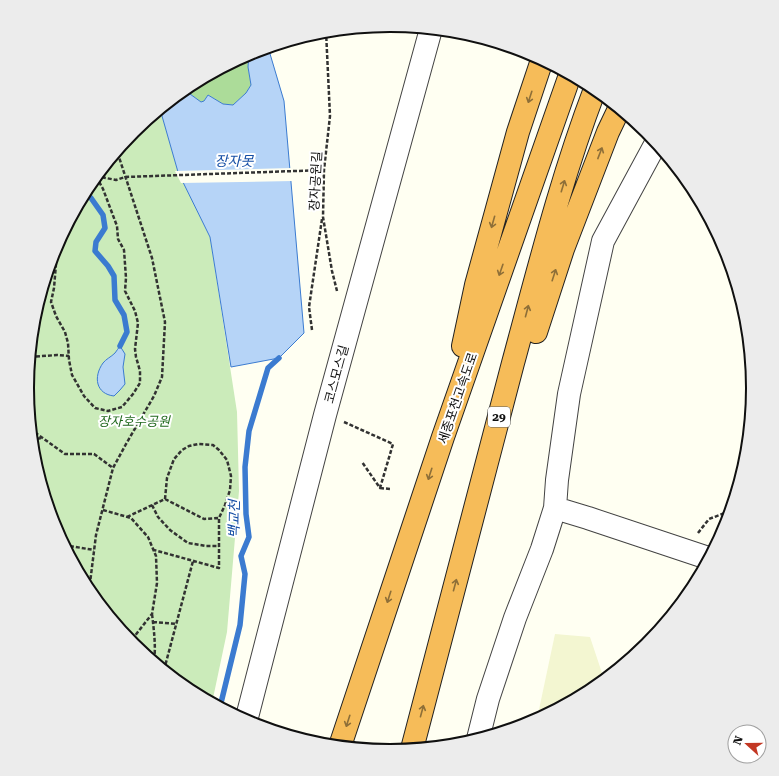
<svg xmlns="http://www.w3.org/2000/svg" width="779" height="776" viewBox="0 0 779 776" font-family="'Roboto Serif','Noto Sans KR',serif">
	<style>
		.farmland { fill: #f3f6d1 }
		.green { fill: #cbebba }
		.forest { fill: #acdc99 }
		.water { fill: #b6d4f7; stroke: #3b7bd0 }
		.pier { fill: #fffff2 }
		.lines { fill: none; stroke-linecap: round; stroke-linejoin: round }
		.stream { stroke: #3b7bd0; stroke-width: 5.5 }
		.minor-casing { stroke: #434343; stroke-width: 24 }
		.highway-casing { stroke: #212121; stroke-width: 24 }
		.path { stroke: #323232; stroke-width: 2.5; stroke-dasharray: 4 2; stroke-linecap: butt }
		.minor { stroke: #fff; stroke-width: 22 }
		.highway { stroke: #f6bc59; stroke-width: 22 }
		.oneway { stroke: #8e6f38 }
		.labels { text-anchor: middle; stroke-width: 4; stroke-linejoin: round; paint-order: stroke }
		.shield { fill: #fff; stroke: #585858; stroke-width: 1 }
		.shield-label { font-size: 12px; font-weight: bold; fill: #101010 }
		.street-label { font-size: 13px; fill: #101010; stroke: #fff }
		.park-label { font-size: 13px; font-style: italic; fill: #21691e; stroke: #fff }
		.water-label { font-size: 14px; font-style: italic; fill: #154ea5; stroke: #fff }
		.rim { fill: none; stroke: #101010; stroke-width: 2 }
	</style>
	<rect width="100%" height="100%" fill="#fffff2"/>
	<path class="farmland" d="M 555,634 L 590,637 L 604,679 L 591,690 L 537,719 Z"/>
	<path class="green" d="M 160,109 L 178,172 L 210,237 L 237,412 L 239,491 L 227,632 L 212,703 L 188,690 L 133,645 L 88,589 L 54,527 L 33,459 L 27,388 L 34,317 L 54,249 L 88,186 L 133,131 Z"/>
	<path class="forest" d="M 249,53 L 248,67 L 251,85 L 246,93 L 233,105 L 223,104 L 208,95 L 204,101 L 201,102 L 190,94 L 186,88 L 188,86 Z"/>
	<path class="water" d="M 268,47 L 284,101 L 304,333 L 279,358 L 231,367 L 210,237 L 178,172 L 160,109 L 186,88 L 190,94 L 201,102 L 204,101 L 208,95 L 223,104 L 233,105 L 246,93 L 251,85 L 248,67 L 249,53 Z
		M 120,346 L 125,354 L 123,367 L 125,384 L 120,390 L 114,396 C 96,394 93,377 103,363 C 106,359 111,357 115,353 C 117,351 118,348 120,346 Z"/>
	<path class="pier" d="M 292,168 L 293,181 L 181,183 L 175,171 Z"/>
	<g class="lines">
		<path class="stream" d="M 84,193 L 91,198 L 103,215 L 105,228 L 96,242 L 95,251 L 108,266 L 114,276 L 115,300 L 124,315 L 127,332 L 120,346
			M 220,707 L 240,625 L 245,574 L 241,556 L 249,537 L 246,514 L 245,467 L 249,431 L 268,368 L 279,358"/>
		<defs>
			<path id="minor" d="M 555,508 L 588,518 L 708,558
				M 246,721 L 325,415 L 431,29
				M 478,739 L 488,699 L 515,618 L 542,549 L 555,508 L 557,480 L 569,394 L 603,241 L 656,143"/>
			<path id="highway" d="M 536,332 L 563,249 L 608,132 L 619,109
				M 463,346 L 476,285 L 518,132 L 542,60
				M 340,746 L 443,437 L 570,75
				M 412,749 C 446,620 479,491 513,363 C 538,271 561,178 595,89"/>
		</defs>
		<use href="#minor" class="minor-casing"/>
		<use href="#highway" class="highway-casing"/>
		<path class="path" d="M 326,31 L 330,116 L 324,170 L 323,217 L 332,271 L 337,291
			M 96,176 L 116,180 L 125,177 L 324,170
			M 53,252 L 56,264 L 54,288 L 51,302 L 56,316 L 65,332 L 68,343 L 69,360 L 72,375 L 84,396 L 95,408 L 108,411 L 122,407 L 133,394 L 140,383 L 140,371 L 136,357 L 135,349 L 138,323 L 135,311 L 125,291 L 126,278 L 124,250 L 118,239 L 117,226 L 103,189 L 96,176
			M 312,330 L 309,307 L 322,219
			M 30,357 L 57,355 L 69,356
			M 344,422 L 393,444 L 380,488 L 362,462
			M 30,429 L 65,454 L 94,454 L 113,468 L 126,444 L 154,396 L 162,377 L 165,322 L 152,258 L 117,151
			M 32,440 L 41,438
			M 380,488 L 390,489
			M 165,499 L 204,519 L 219,518
			M 152,505 L 158,517 L 170,530 L 188,543 L 206,546 L 219,546
			M 103,510 L 131,518 L 148,537 L 156,556 L 157,583 L 152,614 L 130,642
			M 127,517 L 165,499 L 167,478 L 174,459 L 182,450 L 189,446 L 198,444 L 213,445 L 219,450 L 227,460 L 231,476 L 230,490 L 225,505 L 219,518 L 219,568 L 154,550
			M 698,533 L 709,519 L 730,511
			M 64,545 L 94,550
			M 89,591 L 96,535 L 113,468
			M 152,614 C 154,631 156,646 154,662
			M 153,622 L 177,624
			M 164,670 L 193,561"/>
		<use href="#minor" class="minor"/>
		<use href="#highway" class="highway"/>
	</g>
	<defs><path id="oneway-shaft" d="M-6 0H5M1.5-3L5.5 0L1.5 3" fill="none" stroke-width="1.6" stroke-linecap="round" stroke-linejoin="round"/></defs>
	<g class="oneway">
		<use href="#oneway-shaft" transform="translate(530 97) rotate(108)"/>
		<use href="#oneway-shaft" transform="translate(600 153) rotate(-69)"/>
		<use href="#oneway-shaft" transform="translate(563 186) rotate(-73)"/>
		<use href="#oneway-shaft" transform="translate(493 222) rotate(106)"/>
		<use href="#oneway-shaft" transform="translate(501 270) rotate(109)"/>
		<use href="#oneway-shaft" transform="translate(554 275) rotate(-72)"/>
		<use href="#oneway-shaft" transform="translate(527 311) rotate(-75)"/>
		<use href="#oneway-shaft" transform="translate(430 474) rotate(108)"/>
		<use href="#oneway-shaft" transform="translate(455 585) rotate(-75)"/>
		<use href="#oneway-shaft" transform="translate(389 597) rotate(108)"/>
		<use href="#oneway-shaft" transform="translate(422 711) rotate(-75)"/>
		<use href="#oneway-shaft" transform="translate(348 721) rotate(108)"/>
	</g>
	<g class="labels">
		<rect class="shield" x="488" y="407" width="22" height="20" rx="3"/>
		<g class="shield-label">
			<text x="499" y="421">29</text>
		</g>
		<g class="street-label">
			<text transform="translate(315 181) rotate(-87)" y="5">장자공원길</text>
			<text transform="translate(336 374) rotate(-75)" y="5">코스모스길</text>
			<text transform="translate(457 398) rotate(-71)" y="5">세종포천고속도로</text>
		</g>
		<g class="park-label">
			<text x="134" y="426">장자호수공원</text>
		</g>
		<g class="water-label">
			<text x="234" y="166">장자못</text>
			<text transform="translate(234 519) rotate(-89)" y="5">백교천</text>
		</g>
	</g>
	<path d="M0 0H779V776H0ZM34 388a356 356 0 1 1 712 0a356 356 0 1 1-712 0Z" fill="#ececec" fill-rule="evenodd"/>
	<path class="rim" d="M34 388a356 356 0 1 1 712 0a356 356 0 1 1-712 0Z"/>
	<g transform="translate(747 744) rotate(291)"><circle r="19" fill="#ffffff" stroke="#9f9f9f"/>
	<path d="M0-3L7 15L0 10L-7 15Z" fill="#c33824"/>
	<text y="-6" font-size="11" font-weight="bold" text-anchor="middle" fill="#101010">N</text>
	</g>
</svg>
